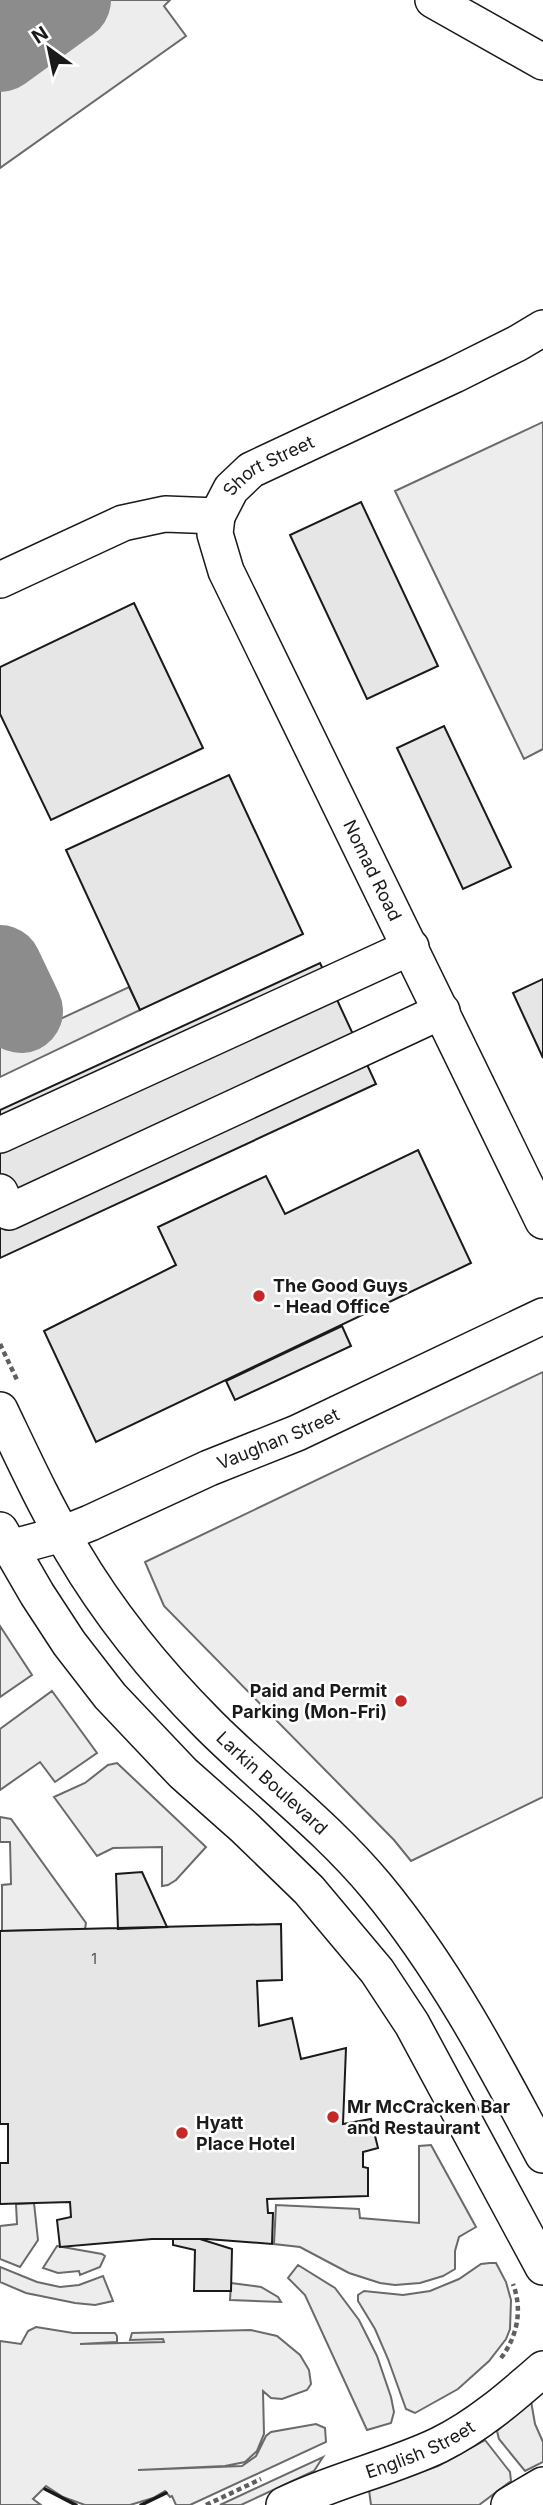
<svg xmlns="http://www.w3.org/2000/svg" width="543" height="2505" viewBox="0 0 543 2505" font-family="Inter,sans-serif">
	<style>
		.built { fill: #ededed; stroke: #6a6a6a; stroke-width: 2 }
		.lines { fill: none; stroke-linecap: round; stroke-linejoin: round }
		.taxiway { stroke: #8c8c8c; stroke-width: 84 }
		.building { fill: #e6e6e6; stroke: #1a1a1a; stroke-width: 2 }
		.minor-casing { stroke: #1a1a1a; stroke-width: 38 }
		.path { stroke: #5f5f5f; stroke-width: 4.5; stroke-dasharray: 5 3.5; stroke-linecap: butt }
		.minor { stroke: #fff; stroke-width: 35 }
		.wall { stroke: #1a1a1a; stroke-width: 3.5 }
		.poi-dot { fill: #c62828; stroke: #fff; stroke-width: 2.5 }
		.labels { text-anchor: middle; stroke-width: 5; stroke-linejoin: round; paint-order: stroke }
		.number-label { font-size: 14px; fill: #4d4d4d }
		.street-label { font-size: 18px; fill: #1a1a1a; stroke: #fff }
		.poi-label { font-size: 18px; font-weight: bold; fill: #1a1a1a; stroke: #fff; text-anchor: start }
	</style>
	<rect width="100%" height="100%" fill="#fff"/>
	<path class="built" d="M 108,0 L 170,0 L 164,6 L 186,36 L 0,168 L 0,80 L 86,21 Z
		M 543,422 L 543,749 L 524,759 L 395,491 Z
		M 129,987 L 140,1010 L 0,1077 L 0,1047 Z
		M 543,1372 L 543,1797 L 411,1861 L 394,1840 L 164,1606 L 145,1562 Z
		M 0,1626 L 32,1675 L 0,1697 Z
		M 52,1691 L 97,1753 L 55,1782 L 40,1762 L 0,1790 L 0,1729 Z
		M 117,1763 L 206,1847 L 176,1880 L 168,1885 L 162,1886 L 162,1847 L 113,1848 L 97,1856 L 54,1797 L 85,1783 L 108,1765 Z
		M 0,1817 L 11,1819 L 86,1923 L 85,1929 L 2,1931 L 2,1885 L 11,1884 L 10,1842 L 0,1842 Z
		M 431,2145 L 476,2227 L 459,2237 L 455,2251 L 455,2269 L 443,2276 L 420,2283 L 395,2285 L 380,2283 L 349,2273 L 300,2247 L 274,2244 L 276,2205 L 359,2209 L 360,2218 L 419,2223 L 419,2146 Z
		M 34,2203 L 38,2240 L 20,2267 L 0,2259 L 0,2226 L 17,2224 L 16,2204 Z
		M 57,2246 L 102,2254 L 105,2256 L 100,2267 L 80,2275 L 79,2271 L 58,2273 L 43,2268 Z
		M 490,2263 L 496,2263 L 506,2282 L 511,2300 L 510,2329 L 506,2339 L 489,2361 L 458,2389 L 415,2413 L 406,2409 L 388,2359 L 375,2329 L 358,2301 L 358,2295 L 364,2291 L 403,2295 L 430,2291 L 459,2279 L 481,2264 Z
		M 298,2265 L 335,2288 L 359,2320 L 377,2356 L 391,2397 L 394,2412 L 391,2423 L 367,2430 L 305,2295 L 288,2278 Z
		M 0,2267 L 37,2282 L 60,2287 L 79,2285 L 103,2276 L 113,2301 L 95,2305 L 75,2303 L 26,2293 L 0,2282 Z
		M 231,2283 L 261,2287 L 278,2297 L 281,2302 L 230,2300 Z
		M 36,2327 L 73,2333 L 115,2333 L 117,2336 L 117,2342 L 80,2344 L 164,2342 L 163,2339 L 130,2340 L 132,2333 L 251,2330 L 277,2336 L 300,2355 L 309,2370 L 311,2384 L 307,2390 L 282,2399 L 271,2398 L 263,2391 L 264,2434 L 257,2451 L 245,2462 L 225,2466 L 138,2470 L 242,2466 L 256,2456 L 266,2436 L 271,2432 L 316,2424 L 325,2428 L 326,2442 L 190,2505 L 176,2505 L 172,2496 L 170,2497 L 165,2491 L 153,2498 L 130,2505 L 85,2505 L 63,2497 L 46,2486 L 33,2499 L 41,2505 L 0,2505 L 0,2341 L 21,2344 L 28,2331 Z
		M 531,2401 L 535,2424 L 543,2442 L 543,2462 L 525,2471 L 499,2439 L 497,2431 Z
		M 485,2440 L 510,2472 L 511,2481 L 479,2505 L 371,2505 L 369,2490 L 438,2466 Z
		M 323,2457 L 314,2471 L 241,2505 L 220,2505 Z"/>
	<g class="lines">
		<path class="taxiway" d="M 0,50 L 69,0
			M 0,967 L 21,1011"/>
	</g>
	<path class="building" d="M 361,502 L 438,666 L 367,699 L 290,535 Z
		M 134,603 L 203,748 L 51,820 L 0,714 L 0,667 Z
		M 444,726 L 511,867 L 463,889 L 397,748 Z
		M 229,775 L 303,934 L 140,1010 L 66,850 Z
		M 320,963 L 376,1084 L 0,1258 L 0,1110 Z
		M 543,979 L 543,1058 L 513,993 Z
		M 418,1150 L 471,1263 L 96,1442 L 44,1331 L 176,1265 L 158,1227 L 266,1176 L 285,1214 Z
		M 342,1326 L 351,1346 L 235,1400 L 226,1381 Z
		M 142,1872 L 167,1927 L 118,1929 L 116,1874 Z
		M 281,1924 L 282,1980 L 257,1981 L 259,2026 L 292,2018 L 301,2059 L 346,2048 L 343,2124 L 371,2119 L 378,2148 L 363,2152 L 363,2167 L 368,2168 L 368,2196 L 267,2199 L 268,2213 L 273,2213 L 272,2244 L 207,2239 L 152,2239 L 60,2247 L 57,2220 L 71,2217 L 70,2202 L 0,2204 L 0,2163 L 8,2163 L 8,2124 L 0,2124 L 0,1931 Z
		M 173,2239 L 200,2239 L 232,2249 L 231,2291 L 194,2291 L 195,2250 L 173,2245 Z"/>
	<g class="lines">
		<defs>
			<g id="minor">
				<path d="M 433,0 L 543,62"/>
				<path id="s1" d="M 217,516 L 215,534 L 226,571 L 543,1221"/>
				<path id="s2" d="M 0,580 L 123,523 L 165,514 L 217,516 L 231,489 L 251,470 L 454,375 L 518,343 L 543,328"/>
				<path d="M 0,1135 L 411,947"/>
				<path d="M 0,1192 L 9,1212 L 442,1011"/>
				<path id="s3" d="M 0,1410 C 23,1458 45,1506 72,1551 C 109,1614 157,1673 209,1725 C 264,1780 326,1826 376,1886 C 444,1968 493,2061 543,2155"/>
				<path d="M 0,1530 L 37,1594 L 69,1643 L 110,1696 L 183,1773 L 245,1828 L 309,1890 L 377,1971 L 412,2024 L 543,2267"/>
				<path id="s4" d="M 10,1548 L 62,1534 L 90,1523 L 209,1468 L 297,1433 L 543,1316"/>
				<path id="s5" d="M 284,2505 C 334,2480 389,2469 439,2445 C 478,2426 511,2397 543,2369"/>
				<path d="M 509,2505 L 543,2485"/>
			</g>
		</defs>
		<use href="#minor" class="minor-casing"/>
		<path class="path" d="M 0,1344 L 18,1382
			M 501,2358 C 517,2337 523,2310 513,2284
			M 206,2505 L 261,2479"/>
		<use href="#minor" class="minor"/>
		<path class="wall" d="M 45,2489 L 76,2505
			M 141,2505 L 166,2493"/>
	</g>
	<g class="poi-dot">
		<circle cx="259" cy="1296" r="7"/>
		<circle cx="401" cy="1701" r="7"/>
		<circle cx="333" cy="2117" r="7"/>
		<circle cx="182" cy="2133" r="7"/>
	</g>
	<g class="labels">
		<g class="number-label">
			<text x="94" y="1964">1</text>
		</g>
		<g class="street-label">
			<text dy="6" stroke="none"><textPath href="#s2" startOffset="306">Short Street</textPath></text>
			<text dy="6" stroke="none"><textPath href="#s1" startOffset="390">Nomad Road</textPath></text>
			<text dy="6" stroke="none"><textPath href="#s4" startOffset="290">Vaughan Street</textPath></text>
			<text dy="6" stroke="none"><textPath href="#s3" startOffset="466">Larkin Boulevard</textPath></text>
			<text dy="6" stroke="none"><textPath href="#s5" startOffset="147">English Street</textPath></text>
		</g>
		<g class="poi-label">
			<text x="273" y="1292">The Good Guys<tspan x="273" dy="21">- Head Office</tspan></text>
			<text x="387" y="1697" text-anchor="end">Paid and Permit<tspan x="387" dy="21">Parking (Mon-Fri)</tspan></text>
			<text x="347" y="2113">Mr McCracken Bar<tspan x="347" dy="21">and Restaurant</tspan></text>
			<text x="196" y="2129">Hyatt<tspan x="196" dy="21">Place Hotel</tspan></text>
		</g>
	</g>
	<g transform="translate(49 49) rotate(327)" stroke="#ffffff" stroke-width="5" paint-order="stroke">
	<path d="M0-5L12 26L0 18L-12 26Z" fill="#1a1a1a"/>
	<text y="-10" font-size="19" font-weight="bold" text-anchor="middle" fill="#1a1a1a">N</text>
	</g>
</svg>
